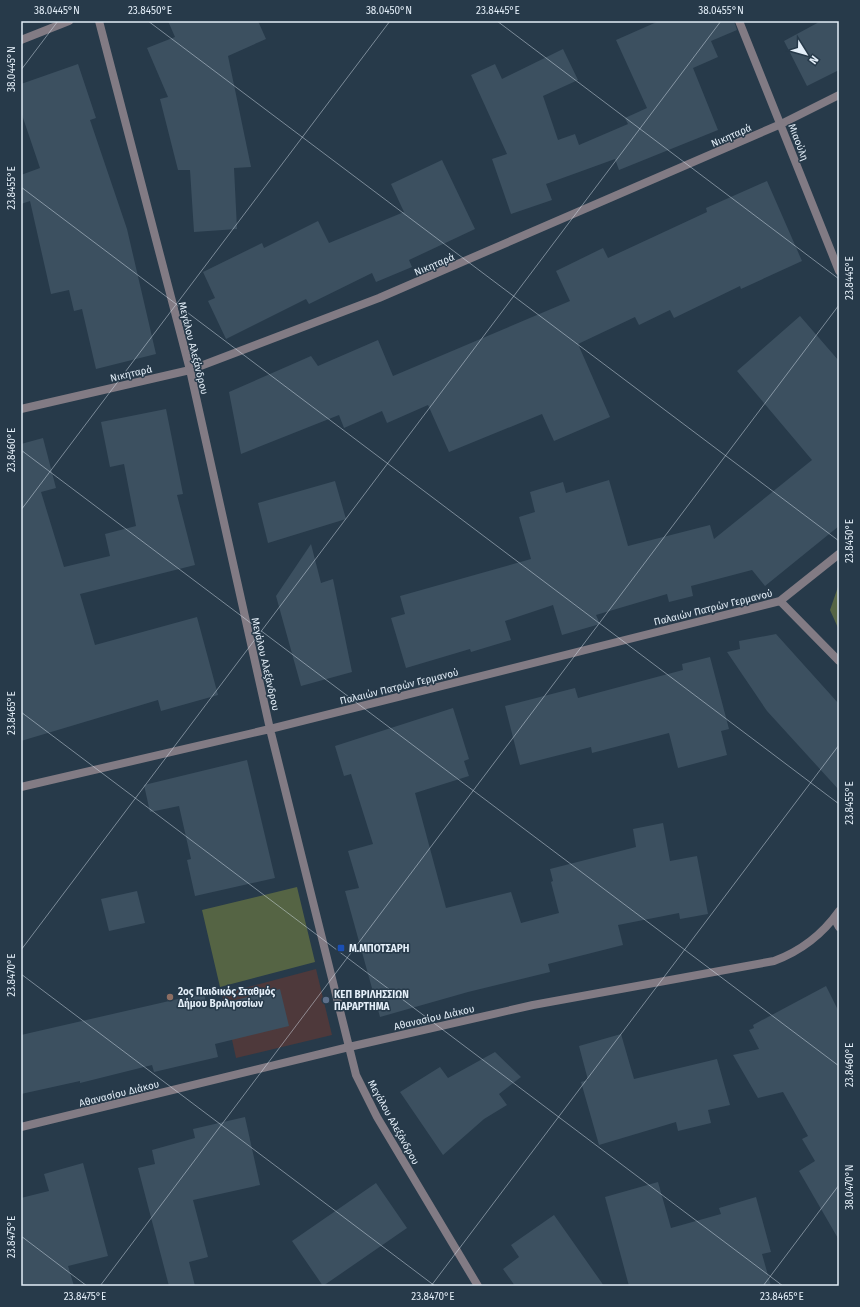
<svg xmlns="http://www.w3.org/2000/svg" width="860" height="1307" viewBox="0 0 860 1307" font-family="'Fira Sans',sans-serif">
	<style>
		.commercial { fill: #4e393b }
		.green { fill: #556444 }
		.building { fill: #3c5060 }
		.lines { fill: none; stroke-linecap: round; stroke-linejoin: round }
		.street { stroke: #827b84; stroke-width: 8 }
		.ticks { fill: none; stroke: #e3eef8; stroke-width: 1; stroke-opacity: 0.45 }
		.transit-dot { fill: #1a4fb4; stroke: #273a4a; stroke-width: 1.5 }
		.education-dot { fill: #8d6e63; stroke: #273a4a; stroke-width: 1.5 }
		.service-dot { fill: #5c6f8a; stroke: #273a4a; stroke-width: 1.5 }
		.labels { text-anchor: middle; stroke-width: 3; stroke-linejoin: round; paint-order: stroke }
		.street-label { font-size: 10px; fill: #e3eef8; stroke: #273a4a }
		.poi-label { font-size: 10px; font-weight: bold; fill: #e3eef8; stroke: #273a4a; text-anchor: start }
		.neatline { fill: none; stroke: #e3eef8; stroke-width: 1.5 }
		.ticks-label { font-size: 10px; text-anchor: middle; fill: #e3eef8 }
	</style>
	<rect width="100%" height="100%" fill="#273a4a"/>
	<path class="commercial" d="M 316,969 L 332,1035 L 236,1058 L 222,994 Z"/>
	<path class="green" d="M 839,584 L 839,630 L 830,610 Z
		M 297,887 L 315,962 L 220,987 L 202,910 Z"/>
	<path class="building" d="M 168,21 L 258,21 L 266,39 L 228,56 L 251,167 L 234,168 L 237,229 L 194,232 L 190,170 L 178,170 L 160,99 L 168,97 L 147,48 L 175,37 Z
		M 659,21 L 734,21 L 737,30 L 711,41 L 718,57 L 693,68 L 718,130 L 619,170 L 615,159 L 546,184 L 552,200 L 511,214 L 492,159 L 507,154 L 471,75 L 495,64 L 502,79 L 563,49 L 578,80 L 543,96 L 558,140 L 575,134 L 579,145 L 628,124 L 625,118 L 647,108 L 616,40 Z
		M 821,21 L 839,21 L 839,70 L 807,86 L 784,41 Z
		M 78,64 L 96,118 L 90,120 L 127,229 L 156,354 L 96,369 L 82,309 L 74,311 L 69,290 L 51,294 L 30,201 L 21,204 L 21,175 L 40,168 L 21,112 L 21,84 Z
		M 442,160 L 475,229 L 409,260 L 412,267 L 376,282 L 372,273 L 309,304 L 306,299 L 226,339 L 208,301 L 215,298 L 203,272 L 262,243 L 264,248 L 318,221 L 329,243 L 404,212 L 391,184 Z
		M 767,181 L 802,261 L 741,289 L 740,286 L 674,318 L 670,310 L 639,325 L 635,317 L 578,344 L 610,417 L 554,441 L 542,414 L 449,452 L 428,405 L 387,423 L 382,411 L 344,428 L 339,415 L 241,454 L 229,392 L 311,356 L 318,366 L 378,340 L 393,376 L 570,301 L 556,271 L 603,248 L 608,258 L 707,212 L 706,208 Z
		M 800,316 L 839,361 L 839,526 L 765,586 L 752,570 L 691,586 L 693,596 L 669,602 L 667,594 L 596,615 L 600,624 L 562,635 L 553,605 L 505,621 L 511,640 L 471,652 L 470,649 L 406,668 L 391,618 L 405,614 L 400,596 L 531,559 L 519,517 L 535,512 L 530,492 L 563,482 L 566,493 L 609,480 L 628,546 L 710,525 L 714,539 L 812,460 L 737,371 Z
		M 166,409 L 183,494 L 177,495 L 195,565 L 80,594 L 95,645 L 197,617 L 218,695 L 161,711 L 158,700 L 21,741 L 21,444 L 43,438 L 56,488 L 41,492 L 64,567 L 110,556 L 105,534 L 136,526 L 124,464 L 110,467 L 101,422 Z
		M 335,481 L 346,519 L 268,543 L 258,503 Z
		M 311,544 L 321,583 L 333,579 L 352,672 L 301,686 L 276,596 Z
		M 776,634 L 839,704 L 839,790 L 767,711 L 727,652 L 740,649 L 739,641 Z
		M 710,657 L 729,729 L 721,731 L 727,755 L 678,768 L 669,733 L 592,753 L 591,747 L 520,765 L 505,706 L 575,688 L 578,698 L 683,670 L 682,664 Z
		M 453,708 L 469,759 L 464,761 L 469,776 L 415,793 L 446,908 L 511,892 L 521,923 L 559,913 L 551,882 L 553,881 L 550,869 L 636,847 L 633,829 L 663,823 L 670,861 L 697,856 L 708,914 L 680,919 L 679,913 L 618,925 L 623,945 L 548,964 L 550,972 L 468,992 L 380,1017 L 345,891 L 359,888 L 348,851 L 373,844 L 351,774 L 344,776 L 335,746 Z
		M 247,760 L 275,878 L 195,896 L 187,860 L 191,859 L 179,806 L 150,812 L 144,785 Z
		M 137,891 L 145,923 L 109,931 L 101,899 Z
		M 826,986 L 839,1012 L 839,1240 L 799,1171 L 815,1161 L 802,1139 L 808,1136 L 783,1092 L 758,1098 L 733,1055 L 759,1049 L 749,1030 L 754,1028 L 753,1025 Z
		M 280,989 L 289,1026 L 215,1044 L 218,1057 L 154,1072 L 152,1065 L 80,1083 L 80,1081 L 21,1094 L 21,1035 L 204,993 L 207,1007 Z
		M 621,1034 L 634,1079 L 717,1059 L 730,1105 L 708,1110 L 711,1123 L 678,1131 L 676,1122 L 599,1145 L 581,1082 L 588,1080 L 579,1046 Z
		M 495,1052 L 521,1077 L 499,1094 L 507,1105 L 484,1119 L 443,1155 L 400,1092 L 440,1067 L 448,1078 Z
		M 245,1117 L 260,1185 L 193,1200 L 208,1257 L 189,1262 L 195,1286 L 169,1286 L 138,1168 L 155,1164 L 152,1150 L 195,1138 L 193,1129 Z
		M 83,1163 L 108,1256 L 68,1266 L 74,1286 L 21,1286 L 21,1198 L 49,1191 L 44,1174 Z
		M 658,1182 L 671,1228 L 721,1214 L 719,1208 L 756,1197 L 771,1252 L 762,1254 L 771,1286 L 629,1286 L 605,1197 Z
		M 376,1183 L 407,1228 L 323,1286 L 292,1241 Z
		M 554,1215 L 604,1286 L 515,1286 L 503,1269 L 519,1257 L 511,1245 Z"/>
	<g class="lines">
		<path class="street" d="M 99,21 L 190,370 L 270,729 L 356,1075 L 377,1117 L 478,1286
			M 739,21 L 839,271
			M 21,40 L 69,21
			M 21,409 L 190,370 L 379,298 L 781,124 L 839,95
			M 839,554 L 780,601 L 839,661
			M 21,787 L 270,729 L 780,601
			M 834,918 L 839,927
			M 21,1127 L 349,1047 L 533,1005 L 774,961 C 801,951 822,935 839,911"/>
	</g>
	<path class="ticks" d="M 148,21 L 839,541M 497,21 L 839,279M 21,70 L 58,21M 21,187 L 839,804M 21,450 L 839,1066M 21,510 L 390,21M 21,712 L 783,1286M 21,950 L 721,21M 21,974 L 435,1286M 21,1236 L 87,1286M 100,1286 L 839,305M 431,1286 L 839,745M 763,1286 L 839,1185"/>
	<rect class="transit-dot" x="337" y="944" width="8" height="8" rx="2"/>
	<circle class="education-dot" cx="170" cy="997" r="4"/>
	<circle class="service-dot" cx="326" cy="1000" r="4"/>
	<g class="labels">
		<g class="street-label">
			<text transform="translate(731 135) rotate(-24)" y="4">Νικηταρά</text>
			<text transform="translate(799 142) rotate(69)" y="4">Μιαούλη</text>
			<text transform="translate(434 264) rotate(-23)" y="4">Νικηταρά</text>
			<text transform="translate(194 348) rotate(76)" y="4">Μεγάλου Αλεξάνδρου</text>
			<text transform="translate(131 373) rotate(-13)" y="4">Νικηταρά</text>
			<text transform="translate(713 607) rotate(-14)" y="4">Παλαιών Πατρών Γερμανού</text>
			<text transform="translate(266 664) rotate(77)" y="4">Μεγάλου Αλεξάνδρου</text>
			<text transform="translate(399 686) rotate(-14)" y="4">Παλαιών Πατρών Γερμανού</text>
			<text transform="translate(434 1017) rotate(-13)" y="4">Αθανασίου Διάκου</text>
			<text transform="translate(119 1093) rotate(-14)" y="4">Αθανασίου Διάκου</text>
			<text transform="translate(394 1122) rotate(61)" y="4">Μεγάλου Αλεξάνδρου</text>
		</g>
		<g class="poi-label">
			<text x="349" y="952">Μ.ΜΠΟΤΣΑΡΗ</text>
			<text x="178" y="995">2ος Παιδικός Σταθμός<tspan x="178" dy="12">Δήμου Βριλησσίων</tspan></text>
			<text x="334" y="998">ΚΕΠ ΒΡΙΛΗΣΣΙΩΝ<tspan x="334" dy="12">ΠΑΡΑΡΤΗΜΑ</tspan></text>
		</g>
	</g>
	<rect width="860" height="1307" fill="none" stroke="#273a4a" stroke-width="44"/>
	<g transform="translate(806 54) rotate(127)" stroke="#273a4a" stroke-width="3" paint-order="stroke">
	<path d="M0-3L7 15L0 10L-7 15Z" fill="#e3eef8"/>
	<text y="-6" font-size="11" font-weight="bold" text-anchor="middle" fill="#e3eef8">N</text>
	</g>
	<rect x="22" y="22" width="816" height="1263" class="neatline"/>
	<g class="ticks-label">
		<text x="57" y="14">38.0445°N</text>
		<text x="150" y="14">23.8450°E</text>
		<text x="389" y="14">38.0450°N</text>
		<text x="498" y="14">23.8445°E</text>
		<text x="721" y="14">38.0455°N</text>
		<text transform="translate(11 69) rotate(-90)" y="4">38.0445°N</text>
		<text transform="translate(11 188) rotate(-90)" y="4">23.8455°E</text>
		<text transform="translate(849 278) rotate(-90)" y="4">23.8445°E</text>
		<text transform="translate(11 450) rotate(-90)" y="4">23.8460°E</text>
		<text transform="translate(849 541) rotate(-90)" y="4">23.8450°E</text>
		<text transform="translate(11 713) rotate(-90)" y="4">23.8465°E</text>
		<text transform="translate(849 803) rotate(-90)" y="4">23.8455°E</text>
		<text transform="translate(11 975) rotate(-90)" y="4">23.8470°E</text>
		<text transform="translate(849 1065) rotate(-90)" y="4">23.8460°E</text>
		<text transform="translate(849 1187) rotate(-90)" y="4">38.0470°N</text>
		<text transform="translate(11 1237) rotate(-90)" y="4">23.8475°E</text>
		<text x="85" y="1300">23.8475°E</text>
		<text x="433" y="1300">23.8470°E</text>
		<text x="782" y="1300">23.8465°E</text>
	</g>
</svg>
